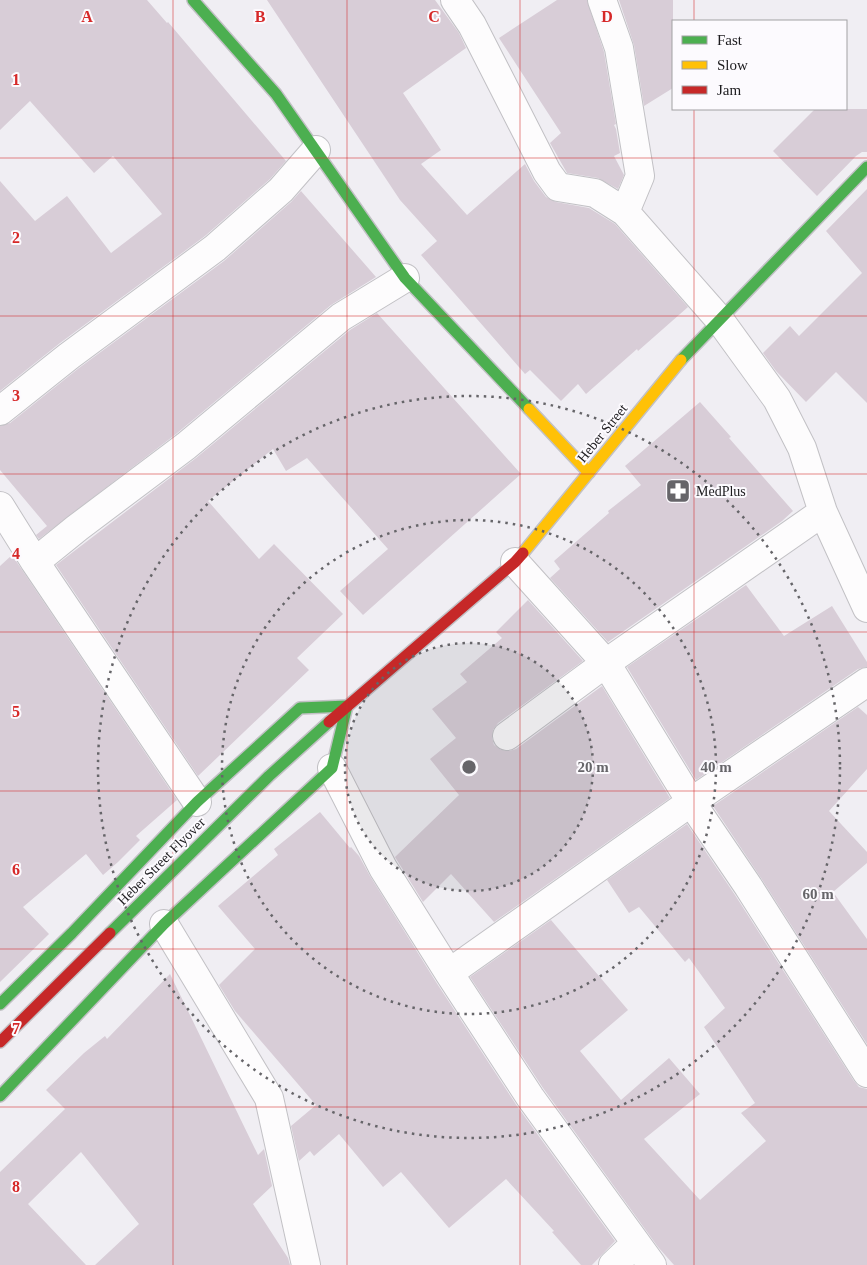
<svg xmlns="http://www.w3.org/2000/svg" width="867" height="1265" viewBox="0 0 867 1265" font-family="Georgia,serif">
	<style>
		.building { fill: #d8cdd7 }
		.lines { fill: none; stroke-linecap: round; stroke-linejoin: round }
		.street-casing { stroke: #c2c1c5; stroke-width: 30 }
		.fast-casing { stroke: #c2c1c5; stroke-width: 14 }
		.slow-casing { stroke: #c2c1c5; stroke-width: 14 }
		.jam-casing { stroke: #c2c1c5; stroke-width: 14 }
		.street { stroke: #fdfcfd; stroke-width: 28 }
		.fast { stroke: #4caf50; stroke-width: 11 }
		.slow { stroke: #ffc107; stroke-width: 11 }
		.jam { stroke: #c62828; stroke-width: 11 }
		.grid { fill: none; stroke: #d62828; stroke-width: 1; stroke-opacity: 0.55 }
		.ring { fill: none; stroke: #666569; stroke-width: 2.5; stroke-dasharray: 2.5 5 }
		.labels { text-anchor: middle; stroke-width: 4; stroke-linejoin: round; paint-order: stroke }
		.street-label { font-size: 14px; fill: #1c1b1e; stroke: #fcfafe }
		.poi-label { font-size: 14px; fill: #1c1b1e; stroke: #fcfafe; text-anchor: start }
		.grid-label { font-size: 16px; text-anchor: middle; font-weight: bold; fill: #d62828; stroke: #fcfafe; stroke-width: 4; stroke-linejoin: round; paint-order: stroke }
		.centre { fill: #666569; stroke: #fcfafe; stroke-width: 2.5 }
		.ring-label { font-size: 15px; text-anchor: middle; font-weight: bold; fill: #666569; stroke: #fcfafe; stroke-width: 4; stroke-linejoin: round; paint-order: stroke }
	</style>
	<rect width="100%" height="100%" fill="#f0eef3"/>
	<path class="building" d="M 0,0 L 147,0 L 167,23 L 168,22 L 286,161 L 270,179 L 205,236 L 60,343 L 0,391 L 0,181 L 35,221 L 67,196 L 111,253 L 162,214 L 113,156 L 94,173 L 30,101 L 0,130 Z
		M 267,0 L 435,0 L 459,33 L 466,48 L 403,93 L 441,150 L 421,164 L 467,215 L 525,164 L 534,181 L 546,197 L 556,202 L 589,208 L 615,224 L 688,307 L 638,351 L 637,349 L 586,394 L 578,384 L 561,401 L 530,370 L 525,374 L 421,255 L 437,241 L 400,200 Z
		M 557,0 L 587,0 L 604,52 L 616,124 L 614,125 L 616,129 L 620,153 L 614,156 L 624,175 L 618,189 L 598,178 L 567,173 L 550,143 L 561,133 L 499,38 Z
		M 619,0 L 673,0 L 673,88 L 644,106 L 634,45 Z
		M 815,109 L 867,109 L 867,152 L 862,152 L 856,156 L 817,196 L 773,151 Z
		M 867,189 L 867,403 L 836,372 L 806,402 L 776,371 L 763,353 L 790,326 L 799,336 L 862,273 L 826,231 Z
		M 301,191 L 376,277 L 331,305 L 176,434 L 39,539 L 36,535 L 47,526 L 0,470 L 0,426 L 10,423 L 79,368 L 224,261 L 291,202 Z
		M 377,313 L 521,474 L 363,615 L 340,591 L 388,549 L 307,458 L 286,471 L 273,449 L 208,501 L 259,559 L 274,544 L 343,614 L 297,658 L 309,670 L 198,776 L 56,565 L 196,458 L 350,330 Z
		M 700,402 L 731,437 L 729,438 L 793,511 L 782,521 L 608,642 L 550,578 L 560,569 L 554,561 L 609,513 L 608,511 L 641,485 L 625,466 Z
		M 12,555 L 177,800 L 136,836 L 140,840 L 118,862 L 103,875 L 86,854 L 23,907 L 49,934 L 0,982 L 0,566 Z
		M 746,585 L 784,636 L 832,606 L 867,662 L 867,667 L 858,669 L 696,780 L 627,667 Z
		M 528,600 L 583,661 L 498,723 L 493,730 L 492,738 L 494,745 L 501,750 L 509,751 L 516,749 L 602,686 L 670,798 L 494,922 L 451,874 L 423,902 L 395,857 L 459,795 L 430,759 L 456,738 L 432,709 L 467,682 L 460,674 L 502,638 L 496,632 Z
		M 858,707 L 867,715 L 867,769 L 829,811 L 867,852 L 867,863 L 833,892 L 867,939 L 867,1044 L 761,878 L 713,806 Z
		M 320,812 L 350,848 L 351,847 L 359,856 L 370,876 L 436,982 L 517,1106 L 615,1241 L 592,1265 L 581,1265 L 552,1232 L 554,1231 L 506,1179 L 449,1228 L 401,1172 L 383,1187 L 339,1134 L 314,1156 L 310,1151 L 299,1161 L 291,1126 L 316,1105 L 235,1011 L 219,985 L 255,949 L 218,906 L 278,855 L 274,849 Z
		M 687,824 L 735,895 L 854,1081 L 859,1087 L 867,1089 L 867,1265 L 674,1265 L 658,1247 L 543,1088 L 470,977 L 551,920 L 628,1010 L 580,1051 L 621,1100 L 669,1058 L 700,1094 L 644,1139 L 700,1200 L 766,1141 L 741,1113 L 755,1103 L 704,1027 L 725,1008 L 689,958 L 685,962 L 639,907 L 629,913 L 607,880 Z
		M 170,974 L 258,1155 L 264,1149 L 272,1186 L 253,1204 L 288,1258 L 290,1265 L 95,1265 L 139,1224 L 81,1152 L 28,1204 L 86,1265 L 0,1265 L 0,1172 L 65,1109 L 46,1090 L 84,1053 L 105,1036 L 107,1039 Z"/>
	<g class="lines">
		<defs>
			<path id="street" d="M 455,0 L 472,25 L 547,172 L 558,187 L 595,193 L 625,212
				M 602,0 L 619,48 L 640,176 L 625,212 L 719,319 L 777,399 L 802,448 L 823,512 L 867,608
				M 0,411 L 69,356 L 215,248 L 281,190 L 316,150
				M 0,506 L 35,562 L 197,802
				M 35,562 L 77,528 L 186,446 L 341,317 L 405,278
				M 515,562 L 606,663 L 691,802 L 748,886 L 867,1073
				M 507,736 L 606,663 L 823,512
				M 332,768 L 383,868 L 449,973 L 530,1097 L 652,1265
				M 164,924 L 269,1098 L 306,1265
				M 449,973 L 691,802 L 867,682
				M 613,1265 L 635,1244"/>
			<path id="fast" d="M 193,0 L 276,94 L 405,278 L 529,409
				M 681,360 L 867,167
				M 110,933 L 269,776 L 329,722
				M 0,1004 L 72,933 L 197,802 L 300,708 L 347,706
				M 0,1096 L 164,924 L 332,768 L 347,706"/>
			<path id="slow" d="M 529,409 L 589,473
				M 523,553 L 681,360"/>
			<path id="jam" d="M 329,722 L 515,562 L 523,553
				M 0,1042 L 110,933"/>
		</defs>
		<use href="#street" class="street-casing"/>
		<use href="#fast" class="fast-casing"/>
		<use href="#slow" class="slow-casing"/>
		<use href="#jam" class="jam-casing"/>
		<use href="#street" class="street"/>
		<use href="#fast" class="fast"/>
		<use href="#slow" class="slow"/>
		<use href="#jam" class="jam"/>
	</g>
	<path class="grid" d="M 173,0 L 173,1265M 347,0 L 347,1265M 520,0 L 520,1265M 694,0 L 694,21M 694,109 L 694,1265M 0,158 L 867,158M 0,316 L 867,316M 0,474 L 867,474M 0,632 L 867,632M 0,791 L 867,791M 0,949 L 867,949M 0,1107 L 867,1107"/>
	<circle cx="469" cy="767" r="124" fill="#666569" fill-opacity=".12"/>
	<g class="ring">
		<circle cx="469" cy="767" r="124"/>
		<circle cx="469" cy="767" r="247"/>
		<circle cx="469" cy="767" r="371"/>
	</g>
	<defs>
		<symbol id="pharmacy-square" viewBox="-11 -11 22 22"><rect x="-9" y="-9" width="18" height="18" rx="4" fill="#666569" stroke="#fcfafe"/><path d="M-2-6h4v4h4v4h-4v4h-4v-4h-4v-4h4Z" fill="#fff"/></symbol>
	</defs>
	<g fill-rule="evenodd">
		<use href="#pharmacy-square" x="664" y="477" width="28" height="28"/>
	</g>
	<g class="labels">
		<g class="street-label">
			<text transform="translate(602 433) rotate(-51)" y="5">Heber Street</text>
			<text transform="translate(161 861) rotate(-45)" y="5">Heber Street Flyover</text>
		</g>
		<g class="poi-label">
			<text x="696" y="496">MedPlus</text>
		</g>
	</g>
	<g class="grid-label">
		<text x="87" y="22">A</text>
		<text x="260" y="22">B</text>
		<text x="434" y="22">C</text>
		<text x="607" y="22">D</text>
		<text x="16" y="85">1</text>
		<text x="16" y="243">2</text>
		<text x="16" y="401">3</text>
		<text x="16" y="559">4</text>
		<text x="16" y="717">5</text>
		<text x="16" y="875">6</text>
		<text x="16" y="1034">7</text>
		<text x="16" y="1192">8</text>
	</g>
	<circle cx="469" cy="767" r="8" class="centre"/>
	<g class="ring-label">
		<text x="593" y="772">20 m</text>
		<text x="716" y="772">40 m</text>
		<text x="818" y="899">60 m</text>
	</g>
	<rect x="672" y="20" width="175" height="90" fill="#fcfafe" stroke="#a2a1a4"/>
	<rect x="682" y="36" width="25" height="8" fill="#4caf50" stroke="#a2a1a4"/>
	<text x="717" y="45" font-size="15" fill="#1c1b1e">Fast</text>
	<rect x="682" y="61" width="25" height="8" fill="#ffc107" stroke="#a2a1a4"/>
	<text x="717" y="70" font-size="15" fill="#1c1b1e">Slow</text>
	<rect x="682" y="86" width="25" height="8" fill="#c62828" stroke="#a2a1a4"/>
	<text x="717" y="95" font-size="15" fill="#1c1b1e">Jam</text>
</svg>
